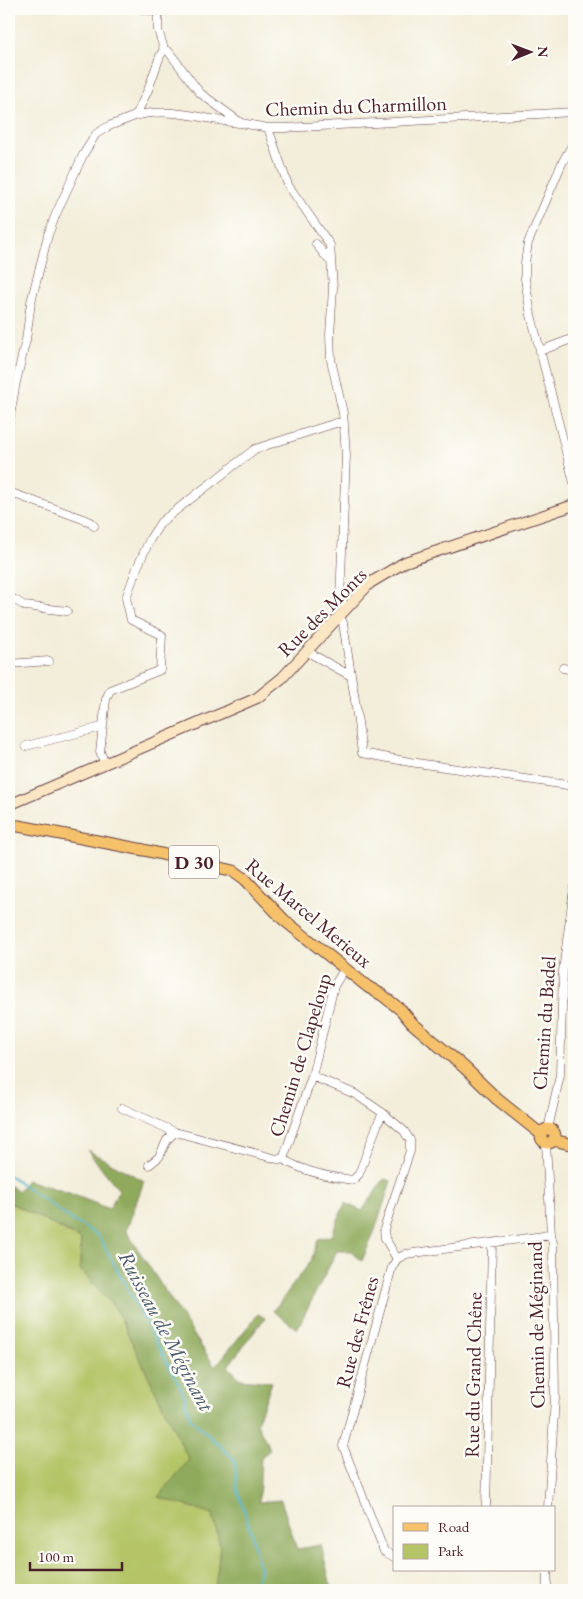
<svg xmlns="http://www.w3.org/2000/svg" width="583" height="1599" viewBox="0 0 583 1599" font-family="'EB Garamond',serif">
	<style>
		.green { fill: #b4c466; stroke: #7f7248 }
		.forest { fill: #8faa5b; stroke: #6c6443 }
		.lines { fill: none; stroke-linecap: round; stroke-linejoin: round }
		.stream { stroke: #4fb5cd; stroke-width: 2 }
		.street-casing { stroke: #633e45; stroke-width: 9 }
		.secondary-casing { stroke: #633e45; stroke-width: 12 }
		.primary-casing { stroke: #633e45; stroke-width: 13 }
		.street { stroke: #fff; stroke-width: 8 }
		.secondary { stroke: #fbe6c4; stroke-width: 10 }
		.primary { stroke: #f5c16b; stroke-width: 11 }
		.labels { text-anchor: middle; stroke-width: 5; stroke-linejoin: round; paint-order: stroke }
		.shield { fill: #fdfcf7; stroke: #806168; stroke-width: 1 }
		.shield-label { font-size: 19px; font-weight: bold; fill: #4a1f2b }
		.street-label { font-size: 20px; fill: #4a1f2b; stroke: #fdfcf7 }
		.water-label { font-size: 21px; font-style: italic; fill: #4c5b6c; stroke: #fdfcf7 }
	</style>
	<rect width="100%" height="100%" fill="#fdfcf7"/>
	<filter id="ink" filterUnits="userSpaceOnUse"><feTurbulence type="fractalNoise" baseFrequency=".02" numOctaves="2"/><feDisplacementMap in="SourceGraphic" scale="10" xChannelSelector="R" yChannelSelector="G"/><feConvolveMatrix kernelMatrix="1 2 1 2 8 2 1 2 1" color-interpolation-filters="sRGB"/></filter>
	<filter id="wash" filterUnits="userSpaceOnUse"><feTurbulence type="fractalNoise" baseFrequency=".0096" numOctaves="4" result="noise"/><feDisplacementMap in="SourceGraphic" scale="20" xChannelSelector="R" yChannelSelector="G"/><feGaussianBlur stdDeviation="1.12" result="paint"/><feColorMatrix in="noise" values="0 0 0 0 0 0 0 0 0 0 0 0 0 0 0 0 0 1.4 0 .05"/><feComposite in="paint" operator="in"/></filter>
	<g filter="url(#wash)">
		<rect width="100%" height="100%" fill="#f3eeda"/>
		<path class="green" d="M 9,1202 L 81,1239 L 80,1269 L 116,1309 L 189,1460 L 213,1514 L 220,1547 L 215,1590 L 9,1590 Z"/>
		<path class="forest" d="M 87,1150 L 144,1181 L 126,1231 L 215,1367 L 258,1314 L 265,1318 L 228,1366 L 240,1379 L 272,1382 L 257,1423 L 270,1450 L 261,1457 L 259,1502 L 281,1500 L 297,1549 L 321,1545 L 332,1590 L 215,1590 L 220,1547 L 213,1514 L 158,1497 L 189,1460 L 116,1309 L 80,1269 L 81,1239 L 9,1202 L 9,1185 L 18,1191 L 27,1180 L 69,1193 L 109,1209 L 119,1190 Z
			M 384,1179 L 391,1181 L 375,1230 L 362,1261 L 351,1251 L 337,1251 L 297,1329 L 273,1311 L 311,1261 L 318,1239 L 331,1236 L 345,1203 L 362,1211 Z"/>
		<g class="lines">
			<path class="stream" d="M 9,1175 L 72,1220 L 99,1236 L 183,1392 L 190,1418 L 235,1460 L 237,1487 L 251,1532 L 260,1570 L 254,1590"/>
		</g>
	</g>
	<g filter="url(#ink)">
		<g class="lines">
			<defs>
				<path id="street" d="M 142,9 L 158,12 L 158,30 L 164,49 L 169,52 L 200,93 L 241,123 L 268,128 L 284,128 L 574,112
					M 135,116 C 169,106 205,120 239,123
					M 268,128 L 288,185 L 330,245 L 333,288 L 330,335 L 331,360 L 343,413 L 346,455 L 340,599 L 345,608
					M 574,142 L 562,163 L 528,243 L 525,263 L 525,279 L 531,315 L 574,483
					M 316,244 L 328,259 L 331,259
					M 540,351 L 574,338
					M 9,422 L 16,382 L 26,340 L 31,302 L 48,235 L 56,214 L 83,155 L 96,134 L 109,126 L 135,116 L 138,111 L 148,90 L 160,56 L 164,49
					M 9,492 L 91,522 L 94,526
					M 9,599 L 15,600 L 25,606 L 67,611
					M 339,615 L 343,623 L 355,700 L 362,753 L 410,762 L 574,786
					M 306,651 L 351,676
					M 9,664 L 49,661
					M 563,668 L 574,670
					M 26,746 L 102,727
					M 105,764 L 100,752 L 106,699 L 110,690 L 160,670 L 162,635 L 131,620 L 126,598 L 137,568 L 150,539 L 161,522 L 255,449 L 336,423 L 344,423
					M 312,1076 L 355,1094 L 383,1113 L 404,1131 L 410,1140 L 410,1151 L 384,1229 L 385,1238 L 397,1259
					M 122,1108 L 175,1132 L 277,1159 L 283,1159
					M 548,1129 L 560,1075 L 563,971 L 574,888
					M 546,1143 L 551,1235 L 553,1243 L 555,1398 L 548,1508
					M 283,1159 L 312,1076 L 334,986 L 345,968
					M 283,1159 C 303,1172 329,1177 353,1180 L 359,1174 L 378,1123 L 383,1113
					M 149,1165 L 159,1157 L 167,1140 L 175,1132
					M 486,1508 L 492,1243
					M 394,1557 L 384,1551 L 343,1446 L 392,1267 L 397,1259 L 406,1254 L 551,1235
					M 547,1590 L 547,1570"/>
				<path id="secondary" d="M 9,805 L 257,698 L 282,678 L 370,583 L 405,562 L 574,505"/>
				<path id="primary" d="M 9,826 L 19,826 L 144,850 L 234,871 L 245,879 L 284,920 L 368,987 L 382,995 L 401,1010 L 412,1023 L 465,1068 L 497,1099 L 541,1134
					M541 1136a7 7 0 1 1 14 0a7 7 0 1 1-14 0Z
					M 553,1140 L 574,1145"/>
			</defs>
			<use href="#street" class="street-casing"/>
			<use href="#secondary" class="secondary-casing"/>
			<use href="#primary" class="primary-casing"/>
			<use href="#street" class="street"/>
			<use href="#secondary" class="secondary"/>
			<use href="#primary" class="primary"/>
		</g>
	</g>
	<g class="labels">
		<rect class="shield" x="169" y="845.5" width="50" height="33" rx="4"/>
		<g class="shield-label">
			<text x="194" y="869">D 30</text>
		</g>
		<g class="street-label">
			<text transform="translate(356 106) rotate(-2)" y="7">Chemin du Charmillon</text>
			<text transform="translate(322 612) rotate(-45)" y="7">Rue des Monts</text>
			<text transform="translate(309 913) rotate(40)" y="7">Rue Marcel Merieux</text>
			<text transform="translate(544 1023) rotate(-86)" y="7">Chemin du Badel</text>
			<text transform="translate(300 1055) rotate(-73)" y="7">Chemin de Clapeloup</text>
			<text transform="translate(536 1325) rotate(-91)" y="7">Chemin de Méginand</text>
			<text transform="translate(357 1332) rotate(-75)" y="7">Rue des Frênes</text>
			<text transform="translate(473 1375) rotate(-89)" y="7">Rue du Grand Chêne</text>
		</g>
		<g class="water-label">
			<text transform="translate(166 1331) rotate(62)" y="7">Ruisseau de Méginant</text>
		</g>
	</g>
	<rect width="583" height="1599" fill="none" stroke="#fdfcf7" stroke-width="30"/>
	<rect x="393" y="1506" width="162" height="65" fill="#fdfcf7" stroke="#b5a4a5"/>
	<rect x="403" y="1523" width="25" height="8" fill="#f5c16b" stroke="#b5a4a5"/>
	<text x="438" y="1532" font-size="15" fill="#4a1f2b">Road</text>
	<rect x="403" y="1544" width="25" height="15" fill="#b4c466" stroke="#b5a4a5"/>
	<text x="438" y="1556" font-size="15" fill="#4a1f2b">Park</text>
	<g transform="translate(530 52) rotate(89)" stroke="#fdfcf7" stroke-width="4" paint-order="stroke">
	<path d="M0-4L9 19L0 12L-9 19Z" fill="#4a1f2b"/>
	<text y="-8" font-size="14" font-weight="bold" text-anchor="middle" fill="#4a1f2b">N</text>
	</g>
	<path d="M30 1562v8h92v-8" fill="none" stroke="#4a1f2b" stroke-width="2.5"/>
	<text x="38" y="1562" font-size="15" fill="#4a1f2b" stroke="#fdfcf7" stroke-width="4" paint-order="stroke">100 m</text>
</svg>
